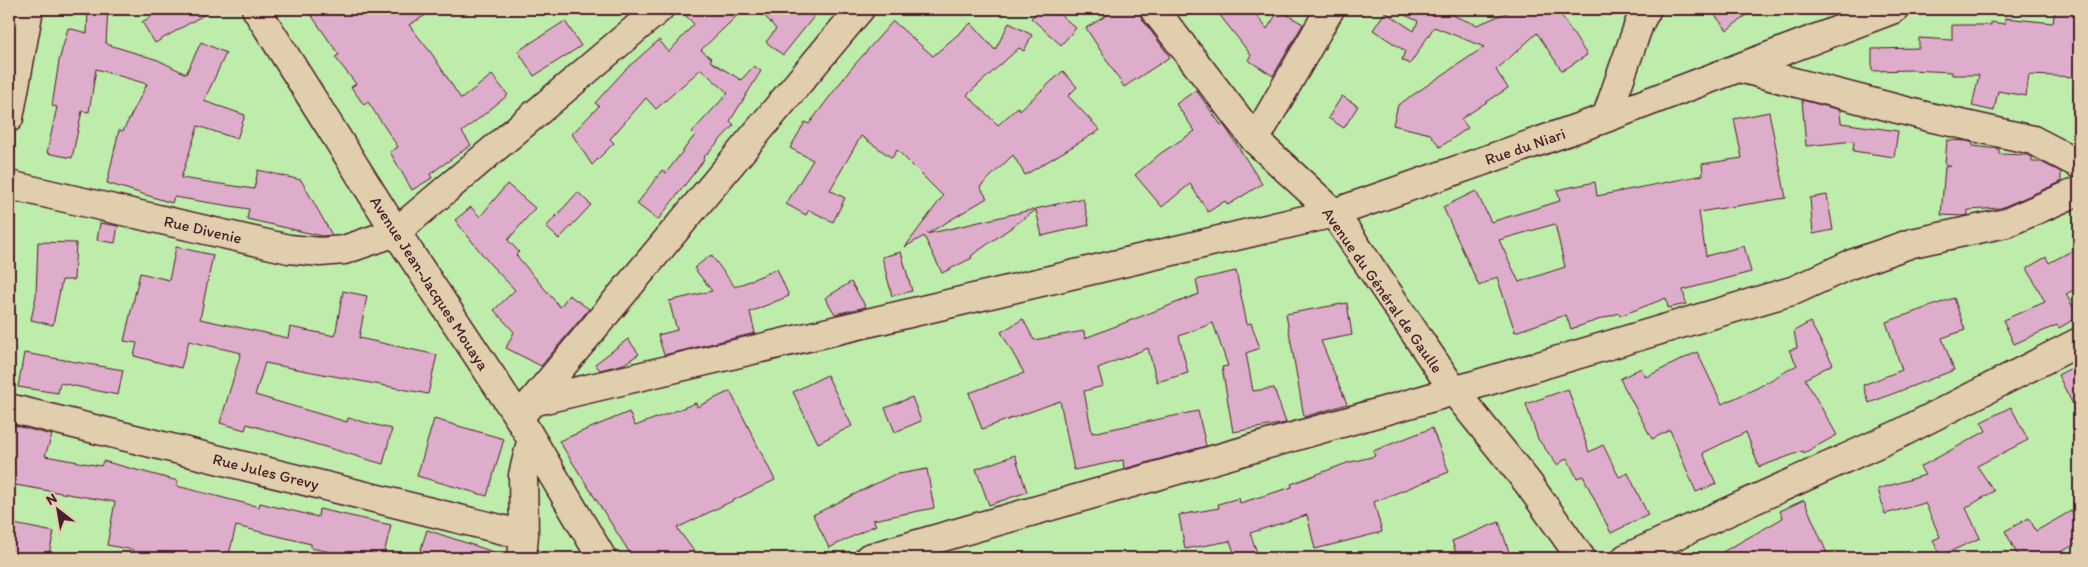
<svg xmlns="http://www.w3.org/2000/svg" width="2088" height="567" viewBox="0 0 2088 567" font-family="Itim,sans-serif">
	<style>
		.green { fill: #beecaa; stroke: #84866a }
		.building { fill: #deadcb; stroke: #4a1f2b; fill-rule: evenodd }
		.lines { fill: none; stroke-linecap: round; stroke-linejoin: round }
		.minor-casing { stroke: #4a1f2b; stroke-width: 31 }
		.minor { stroke: #e1ceac; stroke-width: 28 }
		.labels { text-anchor: middle; stroke-width: 5; stroke-linejoin: round; paint-order: stroke }
		.street-label { font-size: 16px; fill: #4a1f2b; stroke: #e1ceac }
	</style>
	<rect width="100%" height="100%" fill="#e0c4b5"/>
	<filter id="ink" filterUnits="userSpaceOnUse"><feTurbulence type="fractalNoise" baseFrequency=".02" numOctaves="2"/><feDisplacementMap in="SourceGraphic" scale="10" xChannelSelector="R" yChannelSelector="G"/><feConvolveMatrix kernelMatrix="1 2 1 2 8 2 1 2 1" color-interpolation-filters="sRGB"/></filter>
	<g filter="url(#ink)">
		<path class="green" d="M 9,9 L 2079,9 L 2079,558 L 9,558 Z"/>
		<path class="building" d="M 88,9 L 108,9 L 106,44 L 158,60 L 186,74 L 201,42 L 226,53 L 204,101 L 245,115 L 237,139 L 198,126 L 181,178 L 254,189 L 258,170 L 301,180 L 332,235 L 322,236 L 247,219 L 249,209 L 174,197 L 172,203 L 107,183 L 119,130 L 123,131 L 147,84 L 96,69 L 89,112 L 82,111 L 72,158 L 47,153 L 57,107 L 52,106 L 59,61 L 68,28 L 87,33 Z
			M 148,9 L 214,9 L 155,43 L 142,22 L 152,16 Z
			M 307,9 L 436,9 L 409,25 L 432,54 L 461,99 L 492,75 L 508,95 L 462,132 L 471,145 L 430,174 L 432,178 L 412,190 L 390,152 L 398,147 L 368,102 L 364,105 L 351,87 L 356,84 L 335,57 L 339,55 Z
			M 679,9 L 744,9 L 701,50 L 712,59 L 710,61 L 741,80 L 754,66 L 761,71 L 730,121 L 734,125 L 703,158 L 704,160 L 658,220 L 637,204 L 662,170 L 666,173 L 695,135 L 692,132 L 728,93 L 701,69 L 656,109 L 646,98 L 610,139 L 614,143 L 592,165 L 572,134 L 599,106 L 595,103 L 625,70 L 659,40 L 669,52 L 694,24 Z
			M 759,9 L 820,9 L 783,55 L 766,42 L 776,29 Z
			M 1040,9 L 1054,9 L 1076,28 L 1061,45 L 1031,18 Z
			M 1117,9 L 1139,9 L 1142,19 L 1170,57 L 1124,87 L 1086,28 Z
			M 1215,9 L 1252,9 L 1267,29 L 1279,10 L 1303,24 L 1273,76 L 1248,60 L 1251,55 Z
			M 1391,9 L 1446,9 L 1444,12 L 1477,25 L 1516,9 L 1557,9 L 1587,55 L 1562,71 L 1537,33 L 1496,70 L 1508,88 L 1461,119 L 1468,128 L 1440,147 L 1430,134 L 1393,125 L 1398,105 L 1484,47 L 1434,27 L 1410,64 L 1402,60 L 1405,51 L 1373,30 L 1385,12 L 1414,31 L 1418,21 Z
			M 1710,9 L 1755,9 L 1727,30 Z
			M 2055,9 L 2079,10 L 2079,77 L 2029,75 L 2026,96 L 1998,91 L 1994,111 L 1972,106 L 1979,75 L 1952,75 L 1952,72 L 1911,70 L 1872,71 L 1872,49 L 1919,48 L 1919,38 L 1952,40 L 1952,25 L 1991,25 L 1991,22 L 2005,24 L 2005,18 L 2053,23 Z
			M 565,21 L 581,46 L 534,76 L 518,51 Z
			M 893,21 L 933,56 L 971,23 L 995,50 L 1009,23 L 1032,35 L 1024,51 L 1019,48 L 967,95 L 998,125 L 1018,107 L 1020,110 L 1063,71 L 1077,87 L 1068,96 L 1100,130 L 1025,175 L 1013,155 L 980,187 L 987,198 L 927,234 L 1083,198 L 1089,225 L 1042,236 L 1036,210 L 971,256 L 972,258 L 942,273 L 924,236 L 905,247 L 943,196 L 897,150 L 892,158 L 861,136 L 830,190 L 845,198 L 833,222 L 809,210 L 806,215 L 786,204 L 813,160 L 790,148 L 805,122 L 809,124 L 850,70 Z
			M 1196,90 L 1221,125 L 1223,124 L 1228,131 L 1262,184 L 1228,205 L 1225,201 L 1208,212 L 1190,184 L 1162,207 L 1135,175 L 1161,153 L 1195,131 L 1176,104 Z
			M 1342,96 L 1358,106 L 1344,128 L 1328,118 Z
			M 1802,100 L 1840,110 L 1841,123 L 1898,131 L 1894,157 L 1853,151 L 1854,141 L 1806,146 Z
			M 1769,112 L 1786,198 L 1699,212 L 1706,256 L 1744,246 L 1751,272 L 1683,290 L 1686,304 L 1668,308 L 1666,298 L 1620,316 L 1619,313 L 1571,329 L 1566,315 L 1515,332 L 1497,277 L 1479,286 L 1443,207 L 1476,191 L 1491,222 L 1560,201 L 1557,190 L 1595,182 L 1597,196 L 1703,175 L 1702,164 L 1742,158 L 1734,119 ZM 1555,224 L 1565,267 L 1519,282 L 1499,240 Z
			M 1947,140 L 1967,141 L 1973,143 L 1973,146 L 1999,149 L 1999,154 L 2028,155 L 2032,157 L 2032,162 L 2041,162 L 2061,172 L 2061,182 L 2001,208 L 1968,210 L 1968,215 L 1964,216 L 1941,215 L 1945,167 L 1951,166 L 1945,165 Z
			M 507,184 L 535,208 L 508,240 L 519,252 L 516,255 L 560,307 L 569,295 L 589,309 L 541,366 L 506,348 L 514,332 L 494,310 L 515,290 L 490,264 L 455,220 L 471,207 L 480,217 Z
			M 578,192 L 591,205 L 559,239 L 546,227 Z
			M 1827,195 L 1833,230 L 1813,234 L 1810,198 Z
			M 100,223 L 118,226 L 115,243 L 97,240 Z
			M 38,242 L 76,243 L 74,280 L 62,280 L 53,325 L 31,320 L 36,296 Z
			M 176,247 L 213,255 L 200,319 L 288,338 L 290,327 L 335,336 L 343,291 L 367,296 L 359,338 L 437,355 L 428,394 L 265,363 L 255,395 L 347,422 L 348,418 L 392,429 L 383,464 L 247,424 L 245,430 L 220,423 L 241,353 L 189,341 L 181,368 L 134,356 L 137,343 L 124,341 L 140,273 L 169,280 Z
			M 2079,247 L 2079,287 L 2066,294 L 2078,317 L 2059,328 L 2057,325 L 2014,344 L 2003,320 L 2045,302 L 2027,268 L 2046,257 L 2049,263 Z
			M 901,252 L 912,291 L 892,296 L 882,257 Z
			M 711,255 L 735,287 L 777,269 L 789,296 L 750,312 L 755,333 L 664,355 L 658,335 L 677,330 L 669,301 L 712,291 L 694,268 Z
			M 1236,271 L 1247,324 L 1251,323 L 1260,348 L 1246,353 L 1253,391 L 1274,388 L 1286,423 L 1233,432 L 1222,367 L 1228,366 L 1213,323 L 1179,336 L 1188,373 L 1157,382 L 1148,348 L 1098,368 L 1103,386 L 1084,391 L 1092,433 L 1198,411 L 1206,446 L 1124,469 L 1123,460 L 1074,470 L 1060,401 L 982,429 L 969,393 L 1024,373 L 1001,332 L 1023,319 L 1034,340 L 1084,331 L 1085,338 L 1199,294 L 1196,280 Z
			M 851,282 L 866,307 L 835,314 L 825,298 Z
			M 1954,298 L 1965,330 L 1942,338 L 1954,370 L 1869,403 L 1863,385 L 1902,370 L 1886,322 Z
			M 1347,303 L 1352,335 L 1321,341 L 1347,404 L 1304,417 L 1286,314 Z
			M 1810,322 L 1833,364 L 1805,379 L 1837,435 L 1804,453 L 1803,451 L 1759,467 L 1746,432 L 1703,453 L 1716,484 L 1696,492 L 1670,430 L 1652,439 L 1620,379 L 1641,368 L 1646,377 L 1697,352 L 1722,404 L 1757,388 L 1797,365 L 1789,350 L 1797,348 L 1794,331 Z
			M 628,339 L 639,354 L 624,364 L 600,370 L 595,364 Z
			M 24,353 L 123,370 L 118,395 L 60,383 L 58,393 L 18,387 Z
			M 2079,364 L 2079,416 L 2058,375 Z
			M 827,375 L 852,426 L 818,443 L 793,392 Z
			M 1568,389 L 1589,452 L 1603,445 L 1619,477 L 1628,473 L 1648,515 L 1611,533 L 1583,476 L 1577,478 L 1567,458 L 1557,465 L 1538,439 L 1526,404 Z
			M 730,391 L 775,480 L 677,528 L 699,558 L 633,558 L 559,441 L 629,412 L 635,426 L 696,403 L 697,407 Z
			M 912,397 L 921,421 L 895,432 L 885,408 Z
			M 2011,407 L 2028,440 L 1977,466 L 1994,491 L 1966,508 L 1980,538 L 1940,556 L 1933,540 L 1940,537 L 1925,503 L 1885,514 L 1878,489 L 1925,475 L 1920,467 L 1986,431 L 1981,422 Z
			M 434,419 L 504,439 L 487,496 L 417,476 Z
			M 9,424 L 52,435 L 45,456 L 101,466 L 103,461 L 178,481 L 177,486 L 259,507 L 260,503 L 318,517 L 319,509 L 391,525 L 383,558 L 359,558 L 311,548 L 311,544 L 236,526 L 228,558 L 132,558 L 133,550 L 107,545 L 115,502 L 9,484 Z
			M 1432,428 L 1449,472 L 1374,502 L 1382,532 L 1315,549 L 1307,515 L 1250,533 L 1259,558 L 1236,558 L 1230,541 L 1185,549 L 1179,515 L 1219,508 L 1218,504 L 1239,498 L 1240,503 L 1292,487 L 1291,484 L 1347,463 L 1375,456 L 1373,451 Z
			M 1015,455 L 1027,492 L 989,505 L 976,469 Z
			M 927,469 L 934,508 L 873,520 L 876,525 L 829,548 L 813,515 L 893,475 Z
			M 1804,500 L 1829,558 L 1712,558 L 1783,518 L 1780,511 Z
			M 2071,511 L 2079,526 L 2079,542 L 2050,558 L 2019,558 L 2005,531 L 2029,518 L 2036,531 Z
			M 1499,522 L 1511,558 L 1458,558 L 1452,541 Z
			M 9,523 L 54,532 L 48,558 L 9,558 Z
			M 427,530 L 503,555 L 502,558 L 418,558 Z"/>
		<g class="lines">
			<defs>
				<path id="minor" d="M 256,9 L 396,232 L 519,418 L 602,558
					M 1154,9 L 1255,140 L 1334,213 L 1454,391 L 1528,483 L 1581,558
					M 1739,68 L 1929,117 L 2033,140 L 2079,164
					M 9,118 L 29,9
					M 1606,118 L 1894,9
					M 1255,140 L 1330,9
					M 9,185 L 289,249 L 320,252 L 344,250 L 396,232 L 659,9
					M 532,402 L 860,9
					M 9,408 L 524,535
					M 519,418 L 532,402 L 1334,213 L 1606,118 L 1639,24 L 1647,9
					M 522,558 L 524,535 L 523,475 L 531,442
					M 869,558 L 1454,391 L 1795,290 L 1849,265 L 1912,243 L 2006,223 L 2079,191
					M 1626,558 L 1899,434 L 2079,342"/>
			</defs>
			<use href="#minor" class="minor-casing"/>
			<use href="#minor" class="minor"/>
		</g>
	</g>
	<g class="labels">
		<g class="street-label">
			<text transform="translate(1525 146) rotate(-19)" y="6">Rue du Niari</text>
			<text transform="translate(203 229) rotate(13)" y="6">Rue Divenie</text>
			<text transform="translate(430 283) rotate(57)" y="6">Avenue Jean-Jacques Mouaya</text>
			<text transform="translate(1383 290) rotate(55)" y="6">Avenue du Général de Gaulle</text>
			<text transform="translate(266 471) rotate(14)" y="6">Rue Jules Grevy</text>
		</g>
	</g>
	<rect width="2088" height="567" fill="none" stroke="#e1ceac" stroke-width="30"/>
	<rect x="15" y="15" width="2058" height="537" fill="none" stroke="#4a1f2b" stroke-width="2" filter="url(#ink)"/>
	<g transform="translate(58 510) rotate(329)" stroke="#e1ceac" stroke-width="4" paint-order="stroke">
	<path d="M0-4L9 19L0 12L-9 19Z" fill="#4a1f2b"/>
	<text y="-8" font-size="14" font-weight="bold" text-anchor="middle" fill="#4a1f2b">N</text>
	</g>
</svg>
